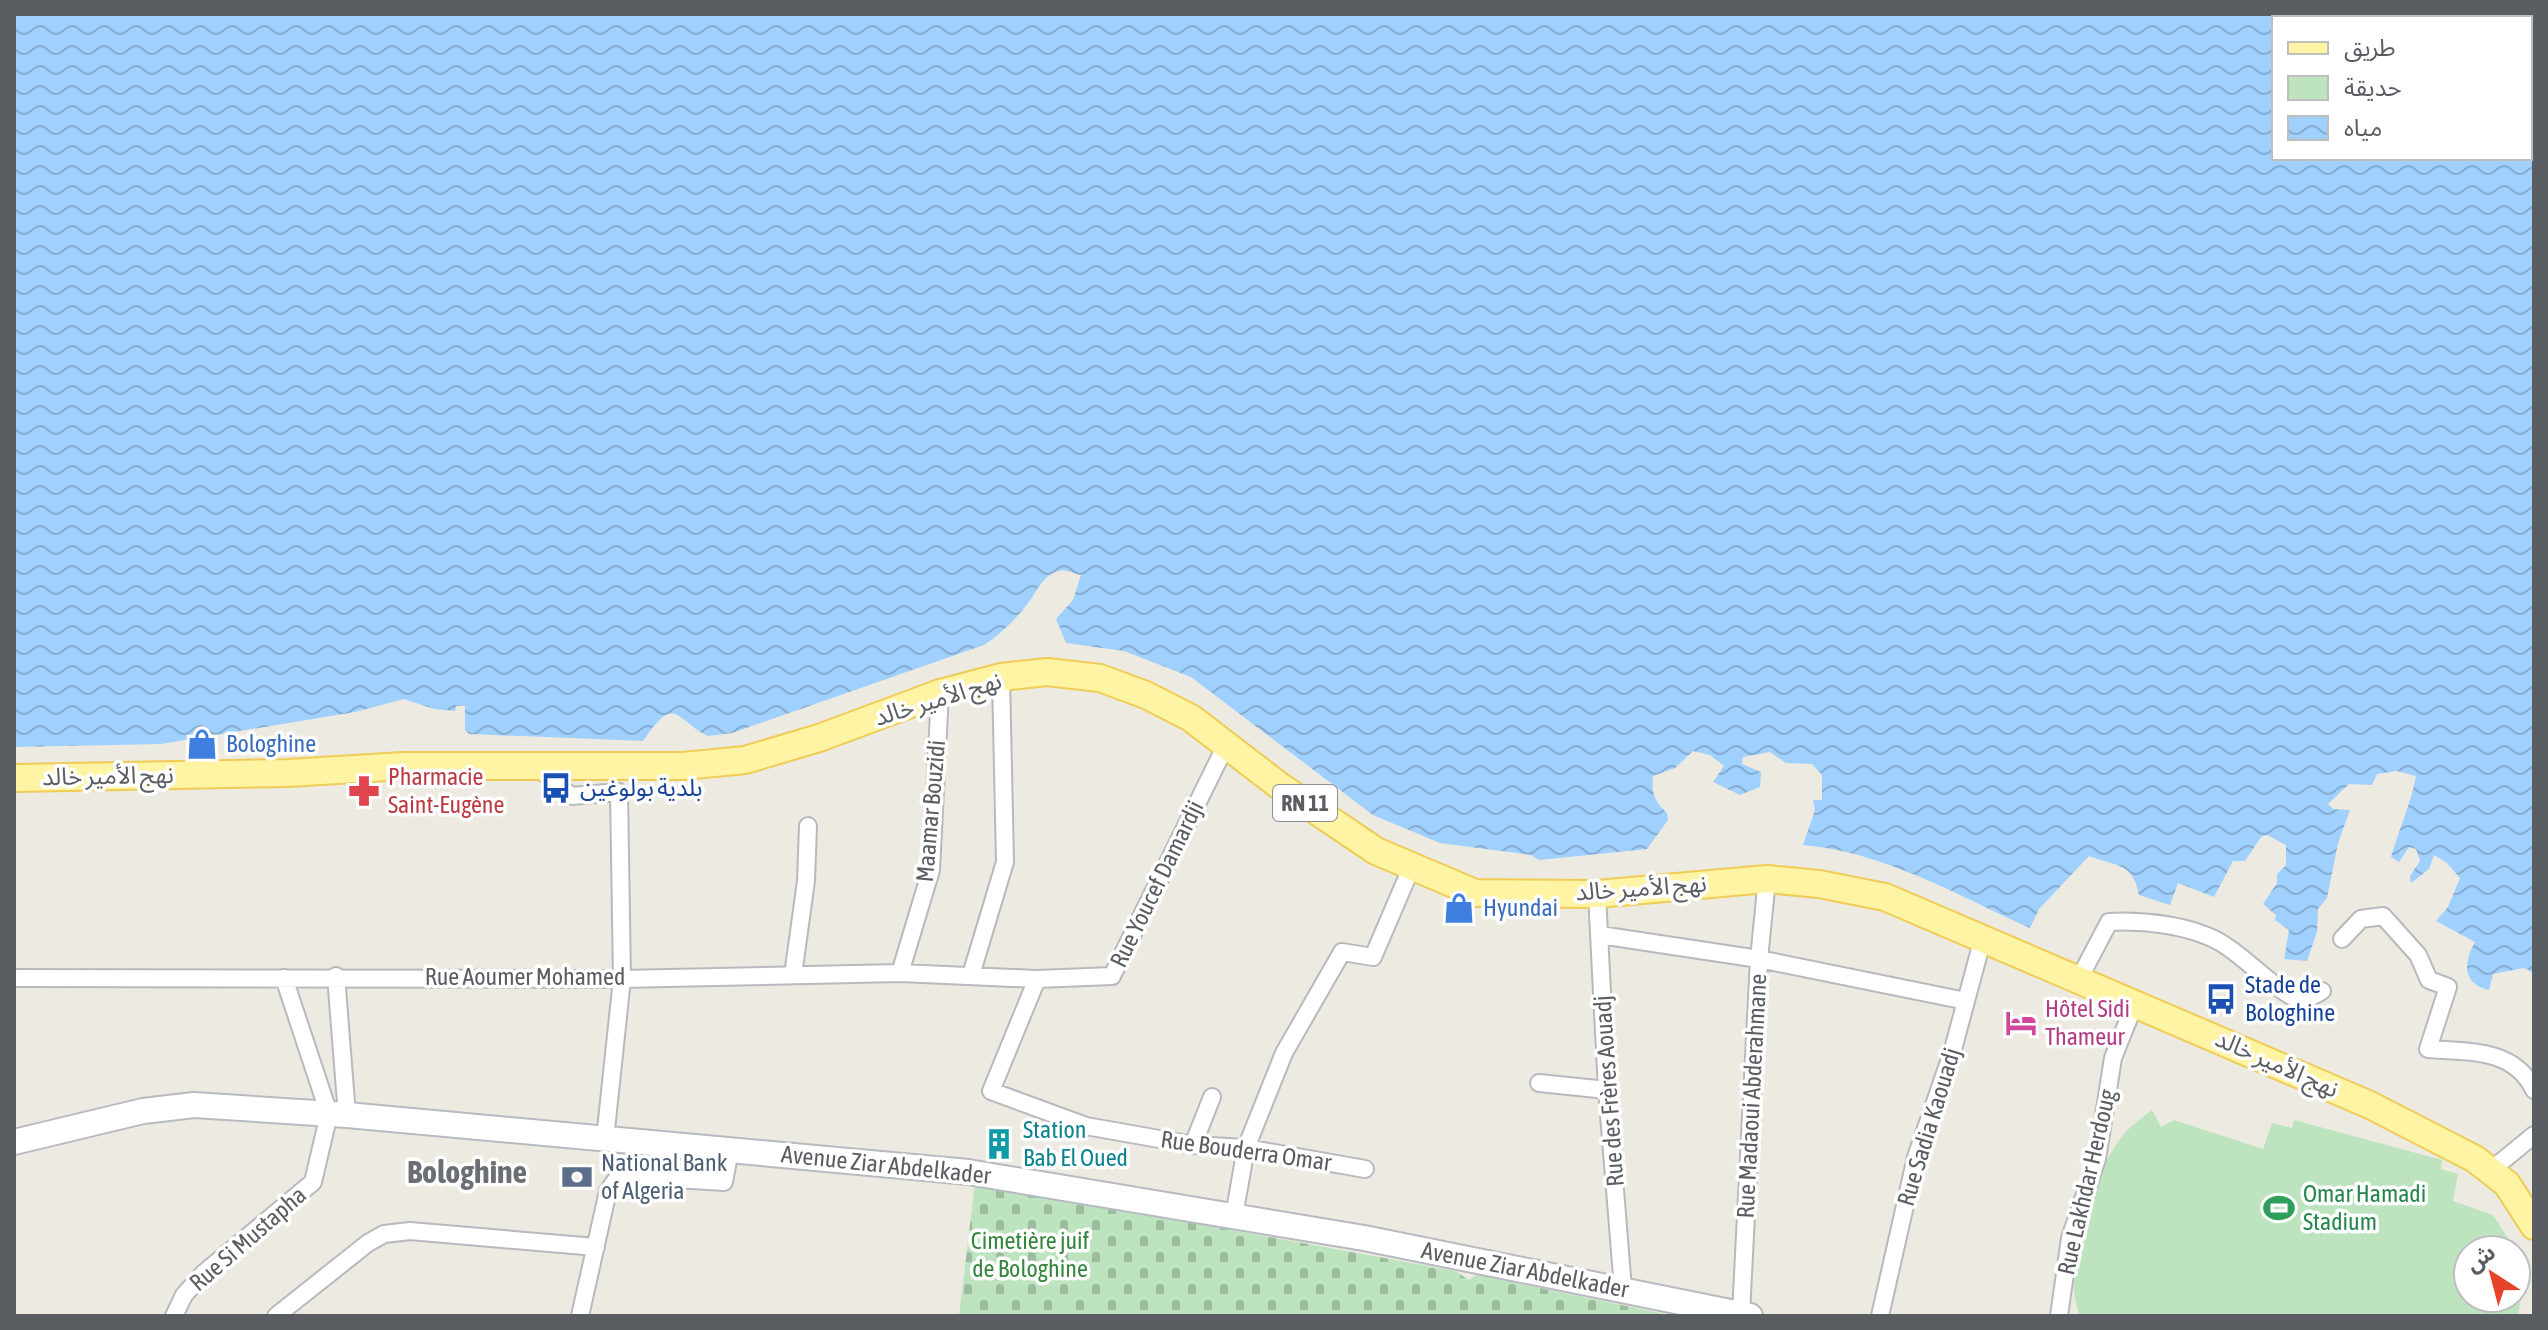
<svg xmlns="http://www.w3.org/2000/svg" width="2548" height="1330" viewBox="0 0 2548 1330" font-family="'Asap Condensed','Noto Sans Arabic',sans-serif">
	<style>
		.green { fill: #bde4bf }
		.cemetery { fill: url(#cemetery-stones) }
		.water { fill: url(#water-waves); fill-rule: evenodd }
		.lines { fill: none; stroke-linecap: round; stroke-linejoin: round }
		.street-casing { stroke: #b7b9be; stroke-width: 20 }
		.secondary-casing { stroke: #b7bac0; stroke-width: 28 }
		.primary-casing { stroke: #f0cc56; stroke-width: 30 }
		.street { stroke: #fff; stroke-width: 16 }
		.secondary { stroke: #fff; stroke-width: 24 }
		.primary { stroke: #fef4a4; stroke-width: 26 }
		.labels { text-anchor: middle; stroke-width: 7; stroke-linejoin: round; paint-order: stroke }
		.shield { fill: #fff; stroke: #8c8e91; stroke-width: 2 }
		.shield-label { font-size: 22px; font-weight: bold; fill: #5a5d62 }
		.street-label { font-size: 24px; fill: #5a5d62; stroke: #fff }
		.shop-label { font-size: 24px; fill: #366cbe; stroke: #fff; text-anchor: start }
		.health-label { font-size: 24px; fill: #be3a42; stroke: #fff; text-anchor: start }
		.transit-label { font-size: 24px; fill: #164399; stroke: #fff; text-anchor: start }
		.hotel-label { font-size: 24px; fill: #b23c85; stroke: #fff; text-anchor: start }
		.culture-label { font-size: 24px; fill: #0d838f; stroke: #fff; text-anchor: start }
		.service-label { font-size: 24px; fill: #4e5e75; stroke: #fff; text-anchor: start }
		.leisure-label { font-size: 24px; fill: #27864d; stroke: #fff; text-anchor: start }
		.park-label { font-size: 24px; fill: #35853d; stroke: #fff }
		.district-label { font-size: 32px; font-weight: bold; fill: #6b6f74; stroke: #fff }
	</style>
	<defs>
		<pattern id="cemetery-stones" width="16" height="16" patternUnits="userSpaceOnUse" patternTransform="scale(2)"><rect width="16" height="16" fill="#bde4bf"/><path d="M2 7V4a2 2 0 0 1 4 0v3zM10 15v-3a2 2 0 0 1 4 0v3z" fill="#9dbc9f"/></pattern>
		<pattern id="water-waves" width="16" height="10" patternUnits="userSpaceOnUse" patternTransform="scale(2)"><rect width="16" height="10" fill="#9fd0fe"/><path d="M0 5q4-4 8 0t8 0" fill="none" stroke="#85acd1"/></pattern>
	</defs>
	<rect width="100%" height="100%" fill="#edeae1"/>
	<path class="green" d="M 2152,1110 L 2161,1127 L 2174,1120 L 2263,1149 L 2272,1123 L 2292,1128 L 2294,1120 L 2442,1160 L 2441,1169 L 2458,1174 L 2453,1201 L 2493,1215 L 2509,1240 L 2506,1250 L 2468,1250 L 2468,1298 L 2516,1298 L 2516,1289 L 2522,1291 L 2518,1316 L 2080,1316 C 2060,1267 2090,1181 2120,1139 C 2128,1128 2140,1119 2152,1110 Z"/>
	<path class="cemetery" d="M 975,1183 L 1455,1271 L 1469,1280 L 1481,1272 L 1517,1283 L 1674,1316 L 959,1316 Z"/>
	<path class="water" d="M 14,14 L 2534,14 L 2534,973 L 2524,968 L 2493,974 L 2489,990 C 2461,983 2464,962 2475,942 L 2436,921 L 2448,907 L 2460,878 L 2446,862 L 2434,855 L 2429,869 L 2411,883 L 2410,876 L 2420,861 L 2416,849 L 2409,847 L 2399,862 L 2391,857 C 2399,829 2411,804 2416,776 L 2397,771 L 2377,774 L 2372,785 L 2349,784 L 2328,804 L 2333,809 L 2350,810 L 2338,843 L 2327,898 L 2318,909 L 2317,932 L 2307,961 L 2284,959 L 2289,930 L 2275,920 L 2276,915 L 2263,904 L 2277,883 L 2277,874 L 2286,865 L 2286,845 L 2267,835 L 2261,837 L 2245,861 L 2233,861 L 2214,897 L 2178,883 L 2170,905 L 2139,895 C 2133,862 2117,867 2089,856 L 2039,909 L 2030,928 C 1956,895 1885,852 1803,845 L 1815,810 L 1813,800 L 1822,800 L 1822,775 L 1812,764 L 1786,763 L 1770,752 L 1743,757 L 1742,764 L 1761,772 L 1760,787 L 1740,795 L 1713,782 L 1724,766 L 1710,755 L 1693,751 L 1675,768 L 1653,776 C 1651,795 1656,803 1667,813 L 1668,820 L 1647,849 L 1539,860 L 1531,855 L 1440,843 L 1373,815 L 1191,677 L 1124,651 L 1066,643 L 1056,619 L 1073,600 L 1081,575 C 1073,574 1067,568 1058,571 C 1040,577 1036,595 1025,607 C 1013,622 1000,635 984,645 L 732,733 L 708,736 C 675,720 676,692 643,741 L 469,734 L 465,730 L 465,706 L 456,706 L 455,711 L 434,709 L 404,699 L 355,712 L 161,744 L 14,747 ZM 2274,18 L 2530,18 L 2530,158 L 2274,158 Z"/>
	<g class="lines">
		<defs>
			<path id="street" d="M 1226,745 L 1112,976 L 1037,979 L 991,1091 L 1086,1126 L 1193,1145 L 1246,1148 L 1365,1169
				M 536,766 L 571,796 L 619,792 L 622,979 L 605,1139
				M 1597,894 L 1607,1090 L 1623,1289
				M 1600,935 L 1759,959 L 1966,1001
				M 2342,939 L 2361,919 L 2383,916 L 2418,955 L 2429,980 L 2448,987 L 2428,1049 C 2468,1052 2514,1048 2534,1090
				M 900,973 L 931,870 L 940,693
				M 793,975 L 806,881 L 808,826
				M 971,975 L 1005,862 L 1001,677
				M 336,976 L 347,1115
				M 14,978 L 622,979 L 900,973 L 1037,979
				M 2079,979 L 2109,922 C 2143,920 2192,925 2223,944 C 2251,962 2271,987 2302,1002 L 2322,991
				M 1539,1083 L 1607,1090
				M 1193,1145 L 1212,1097
				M 2490,1171 L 2534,1135
				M 1234,1216 L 1246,1148 L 1284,1053 L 1342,952 L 1373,957 L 1412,866
				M 1741,1314 L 1759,959 L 1767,879
				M 174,1316 L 184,1295 L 204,1273 L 313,1182 L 329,1114 L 284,978
				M 276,1316 L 368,1243 L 384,1234 L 410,1231 L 596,1247
				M 580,1316 L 608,1191 L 615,1181 L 627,1176 L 724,1182 L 730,1150
				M 1880,1316 L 1916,1157 L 1952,1053 L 1983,938
				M 2059,1316 L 2070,1238 L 2097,1159 L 2113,1058 L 2135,1003"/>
			<path id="secondary" d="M 14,1142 L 143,1111 L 194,1105 L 347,1115 L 968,1172 L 1364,1238 L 1750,1316"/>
			<path id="primary" d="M 14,778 L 288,773 L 403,766 L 683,766 L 745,760 L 819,738 L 940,693 L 1001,677 L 1047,672 L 1100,678 L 1146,695 L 1191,718 L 1281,787 L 1376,851 L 1475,893 L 1597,894 L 1767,879 L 1819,884 L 1885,897 L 2370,1105 L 2475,1159 L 2507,1184 L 2534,1226"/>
		</defs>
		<use href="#street" class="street-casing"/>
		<use href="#secondary" class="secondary-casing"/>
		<use href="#primary" class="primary-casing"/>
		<use href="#street" class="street"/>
		<use href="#secondary" class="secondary"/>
		<use href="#primary" class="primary"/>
	</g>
	<defs>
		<symbol id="shop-bare" viewBox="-9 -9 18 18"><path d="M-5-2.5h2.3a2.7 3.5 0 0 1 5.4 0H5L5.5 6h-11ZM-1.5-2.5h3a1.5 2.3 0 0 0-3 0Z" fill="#3f7fe0" stroke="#fff" stroke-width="2.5" paint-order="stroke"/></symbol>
		<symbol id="bus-bare" viewBox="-9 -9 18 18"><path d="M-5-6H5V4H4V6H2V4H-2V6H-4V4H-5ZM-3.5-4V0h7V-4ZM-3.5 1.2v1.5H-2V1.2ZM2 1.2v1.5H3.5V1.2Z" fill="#1a4fb4" stroke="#fff" stroke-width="2.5" paint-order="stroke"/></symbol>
		<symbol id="pharmacy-bare" viewBox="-9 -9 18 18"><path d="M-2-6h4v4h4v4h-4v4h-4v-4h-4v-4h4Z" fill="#e0444e" stroke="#fff" stroke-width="2.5" paint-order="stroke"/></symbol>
		<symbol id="hotel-bare" viewBox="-9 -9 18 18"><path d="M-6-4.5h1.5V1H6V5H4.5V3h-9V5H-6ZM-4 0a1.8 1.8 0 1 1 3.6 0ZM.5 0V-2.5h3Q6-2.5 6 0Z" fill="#d1479c" stroke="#fff" stroke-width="2.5" paint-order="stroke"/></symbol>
		<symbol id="building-bare" viewBox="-9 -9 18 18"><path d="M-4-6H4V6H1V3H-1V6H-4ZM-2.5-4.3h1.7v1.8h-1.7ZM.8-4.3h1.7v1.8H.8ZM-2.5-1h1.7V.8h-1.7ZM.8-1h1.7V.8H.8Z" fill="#0f9aa8" stroke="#fff" stroke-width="2.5" paint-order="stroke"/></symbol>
		<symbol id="bank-bare" viewBox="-9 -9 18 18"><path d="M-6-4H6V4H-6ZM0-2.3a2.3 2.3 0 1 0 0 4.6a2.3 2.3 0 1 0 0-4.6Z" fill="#5c6f8a" stroke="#fff" stroke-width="2.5" paint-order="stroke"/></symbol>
		<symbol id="stadium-bare" viewBox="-9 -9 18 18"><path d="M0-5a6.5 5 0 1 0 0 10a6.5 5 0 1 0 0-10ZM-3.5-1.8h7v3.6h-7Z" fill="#2e9e5b" stroke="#fff" stroke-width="2.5" paint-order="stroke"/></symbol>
	</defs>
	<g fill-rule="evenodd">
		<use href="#shop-bare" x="180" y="722" width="44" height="44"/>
		<use href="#bus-bare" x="534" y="766" width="44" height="44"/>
		<use href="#pharmacy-bare" x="342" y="769" width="44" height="44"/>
		<use href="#shop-bare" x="1437" y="886" width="44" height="44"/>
		<use href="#bus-bare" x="2199" y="977" width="44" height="44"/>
		<use href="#hotel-bare" x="1999" y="1001" width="44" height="44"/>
		<use href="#building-bare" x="977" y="1122" width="44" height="44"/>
		<use href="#bank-bare" x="555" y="1155" width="44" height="44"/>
		<use href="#stadium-bare" x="2257" y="1186" width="44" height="44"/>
	</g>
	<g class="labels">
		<rect class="shield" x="1273" y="785" width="64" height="36" rx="6"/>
		<g class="shield-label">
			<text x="1305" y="811">RN 11</text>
		</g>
		<g class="street-label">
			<text transform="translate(938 699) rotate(-17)" y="8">نهج الأمير خالد</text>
			<text transform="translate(108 776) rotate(-1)" y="8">نهج الأمير خالد</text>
			<text transform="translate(931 811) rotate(-85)" y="8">Maamar Bouzidi</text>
			<text transform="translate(1157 884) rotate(-64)" y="8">Rue Youcef Damardji</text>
			<text transform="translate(1641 888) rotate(-4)" y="8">نهج الأمير خالد</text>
			<text x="525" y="985">Rue Aoumer Mohamed</text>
			<text transform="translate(2277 1064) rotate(24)" y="8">نهج الأمير خالد</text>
			<text transform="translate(1609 1091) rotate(-94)" y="8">Rue des Frères Aouadj</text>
			<text transform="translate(1752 1096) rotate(-87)" y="8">Rue Madaoui Abderahmane</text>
			<text transform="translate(1929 1127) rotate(-73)" y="8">Rue Sadia Kaouadj</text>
			<text transform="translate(1246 1151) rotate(8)" y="8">Rue Bouderra Omar</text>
			<text transform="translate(886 1165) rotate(6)" y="8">Avenue Ziar Abdelkader</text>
			<text transform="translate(2087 1182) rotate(-77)" y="8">Rue Lakhdar Herdoug</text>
			<text transform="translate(248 1239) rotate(-41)" y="8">Rue Si Mustapha</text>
			<text transform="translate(1525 1270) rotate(11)" y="8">Avenue Ziar Abdelkader</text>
		</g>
		<g class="shop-label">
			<text x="226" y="752">Bologhine</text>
			<text x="1483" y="916">Hyundai</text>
		</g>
		<g class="health-label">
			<text x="388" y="785">Pharmacie<tspan x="388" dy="28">Saint-Eugène</tspan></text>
		</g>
		<g class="transit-label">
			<text x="580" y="796">بلدية بولوغين</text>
			<text x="2245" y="993">Stade de<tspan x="2245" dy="28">Bologhine</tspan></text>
		</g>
		<g class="hotel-label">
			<text x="2045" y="1017">Hôtel Sidi<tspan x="2045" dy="28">Thameur</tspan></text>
		</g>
		<g class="culture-label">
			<text x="1023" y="1138">Station<tspan x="1023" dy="28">Bab El Oued</tspan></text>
		</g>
		<g class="service-label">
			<text x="601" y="1171">National Bank<tspan x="601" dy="28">of Algeria</tspan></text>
		</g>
		<g class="leisure-label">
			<text x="2303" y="1202">Omar Hamadi<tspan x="2303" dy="28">Stadium</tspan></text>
		</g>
		<g class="park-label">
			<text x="1030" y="1249">Cimetière juif<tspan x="1030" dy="28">de Bologhine</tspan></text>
		</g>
		<g class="district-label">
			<text x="467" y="1183">Bologhine</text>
		</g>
	</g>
	<rect width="2548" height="1330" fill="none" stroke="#5a5d62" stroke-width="32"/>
	<rect x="2272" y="16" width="260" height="144" fill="#ffffff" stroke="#bdbec0" stroke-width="2"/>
	<rect x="2288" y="42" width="40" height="12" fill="#fef4a4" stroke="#bdbec0" stroke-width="2"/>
	<text x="2344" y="56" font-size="24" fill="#5a5d62">طريق</text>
	<rect x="2288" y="76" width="40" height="24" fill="#bde4bf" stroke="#bdbec0" stroke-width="2"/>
	<text x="2344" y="96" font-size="24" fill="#5a5d62">حديقة</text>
	<rect x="2288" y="116" width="40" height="24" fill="url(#water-waves)" stroke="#bdbec0" stroke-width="2"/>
	<text x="2344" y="136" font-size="24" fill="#5a5d62">مياه</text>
	<g transform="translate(2492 1274) rotate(324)"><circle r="38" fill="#ffffff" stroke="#bdbec0" stroke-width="2"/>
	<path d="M0-6L14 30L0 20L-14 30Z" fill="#e7432c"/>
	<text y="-12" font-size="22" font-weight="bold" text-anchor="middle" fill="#5a5d62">ش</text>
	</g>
</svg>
